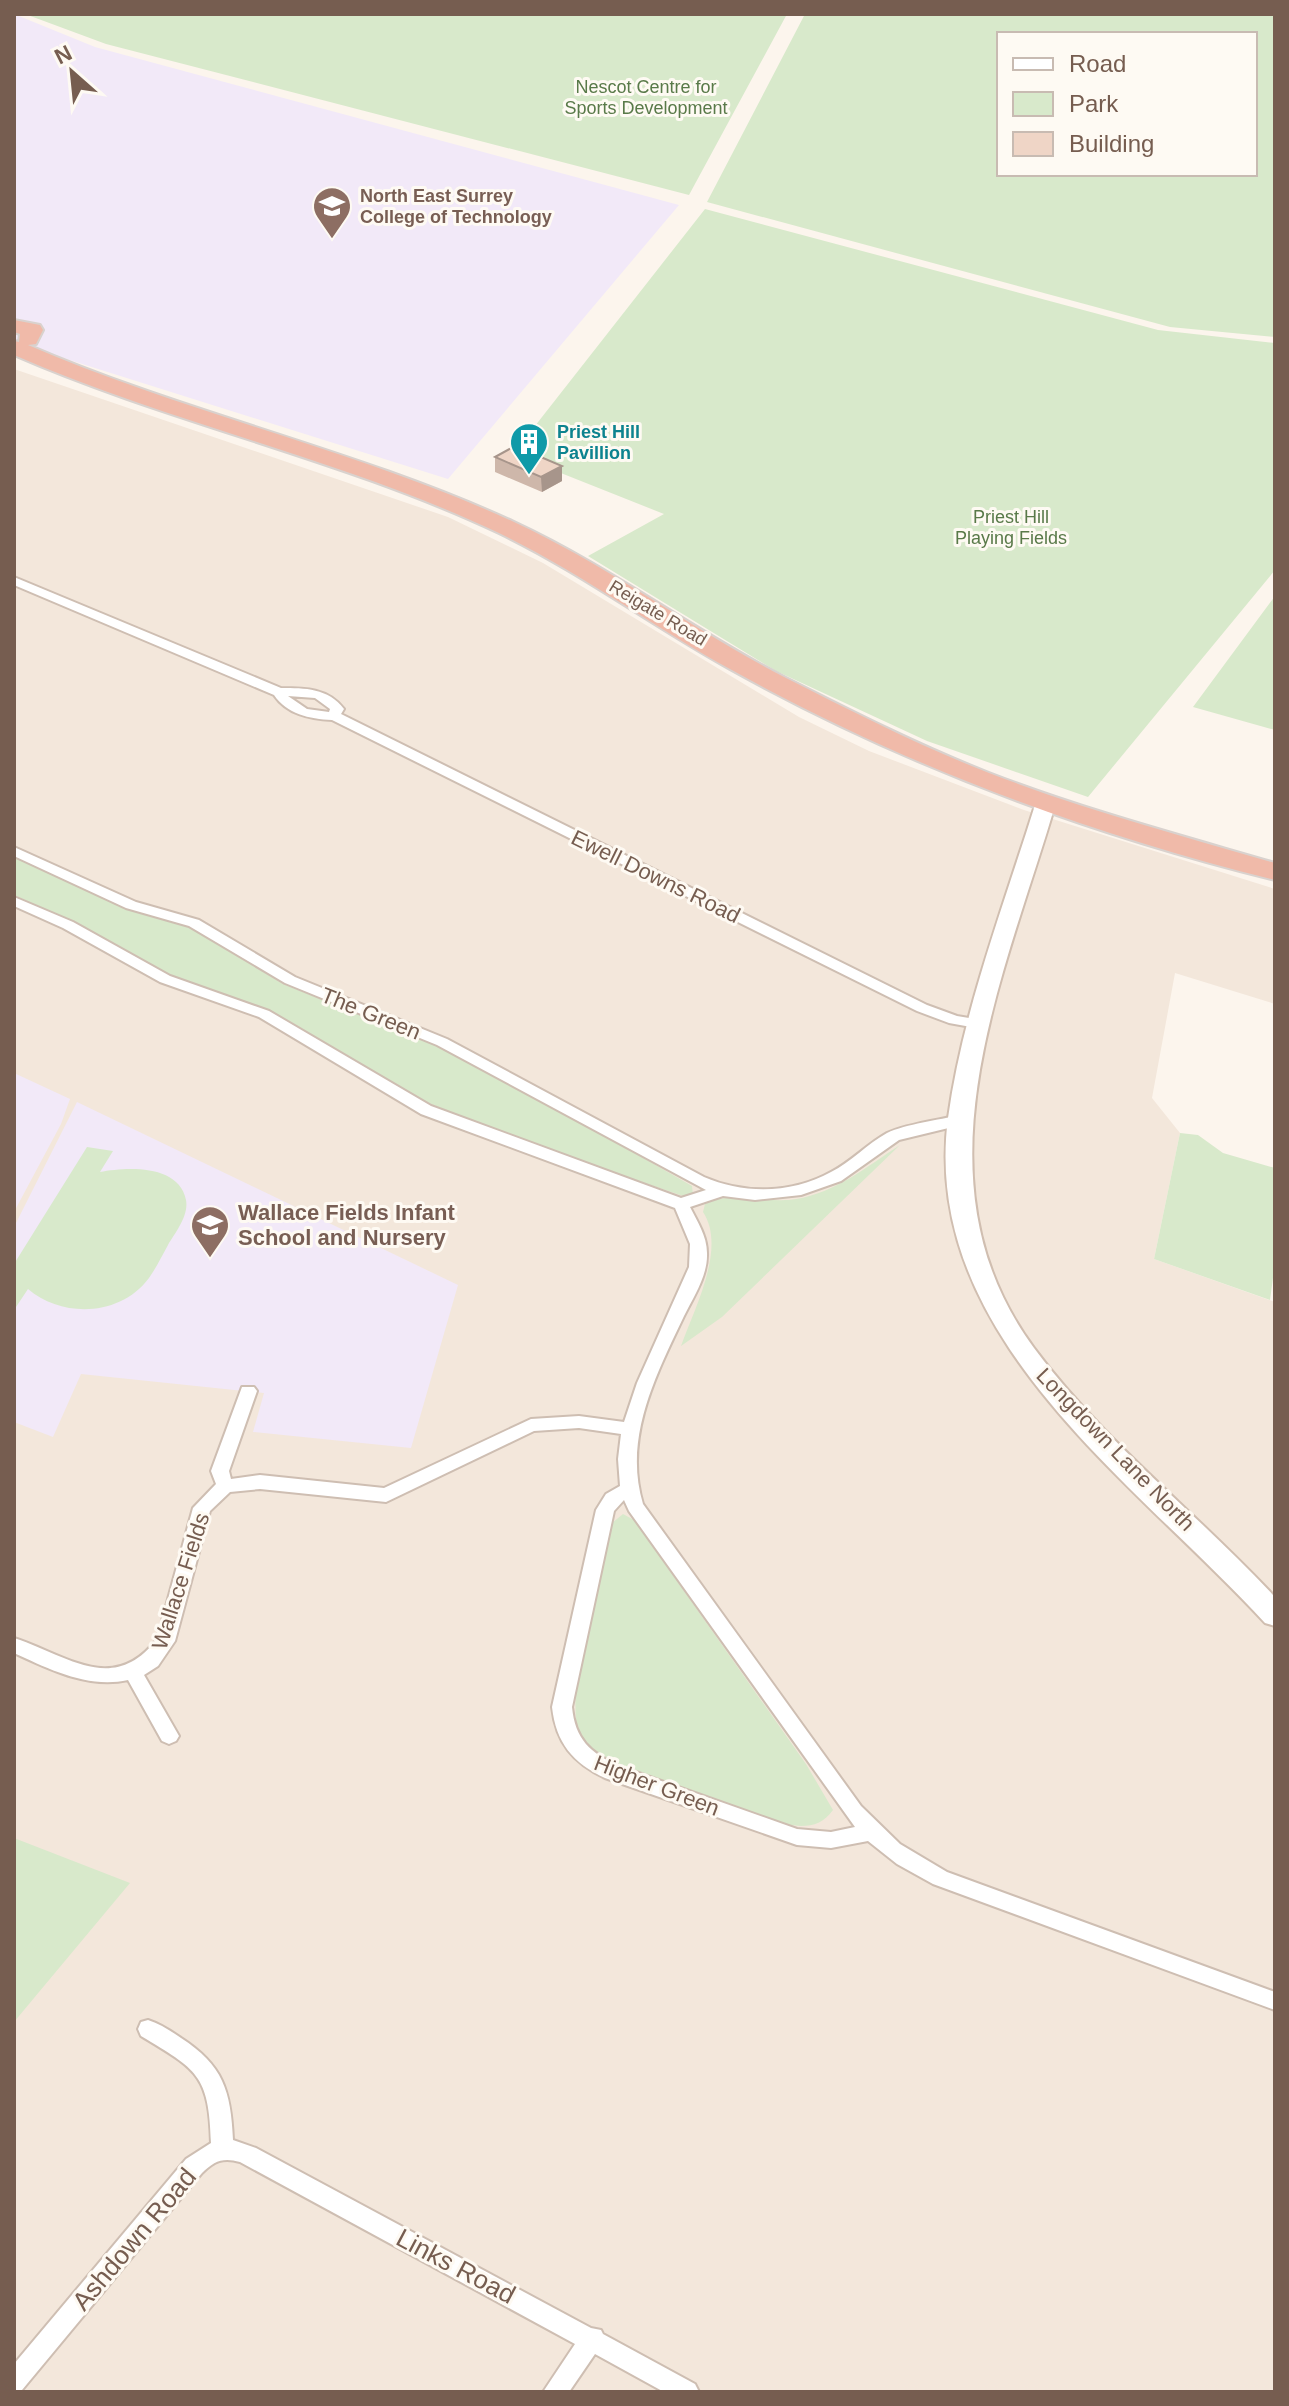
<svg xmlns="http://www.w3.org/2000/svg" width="1289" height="2406" viewBox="0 0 1289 2406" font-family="Arial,sans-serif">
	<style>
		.residential { fill: #f3e7db }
		.education { fill: #f2e9f8 }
		.green { fill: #d8e9cb; fill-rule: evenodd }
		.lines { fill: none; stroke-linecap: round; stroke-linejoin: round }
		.street-casing { stroke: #cebeb2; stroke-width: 4 }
		.secondary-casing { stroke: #d0beb0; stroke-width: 4 }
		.highway-casing { stroke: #d9d2ce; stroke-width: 4 }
		.street { fill: #fff; fill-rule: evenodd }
		.secondary { fill: #fff; fill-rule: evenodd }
		.highway { fill: #f0baa9; fill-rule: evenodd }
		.wall { fill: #ceb7aa }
		.shaded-wall { fill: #a7958b }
		.building { fill: #efd5c6; stroke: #a7958b; stroke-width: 2 }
		.labels { text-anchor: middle; stroke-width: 6; stroke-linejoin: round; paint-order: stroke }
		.far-park-label { font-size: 18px; fill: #597a49; stroke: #fefaf3 }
		.far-education-label { font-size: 18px; font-weight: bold; fill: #785e54; stroke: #fefaf3; text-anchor: start }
		.far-culture-label { font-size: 18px; font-weight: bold; fill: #0d838f; stroke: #fefaf3; text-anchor: start }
		.far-street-label { font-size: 18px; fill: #765d50; stroke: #fefaf3 }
		.street-label { font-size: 22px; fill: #765d50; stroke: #fefaf3 }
		.education-label { font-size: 22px; font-weight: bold; fill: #785e54; stroke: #fefaf3; text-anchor: start }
		.near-street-label { font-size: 26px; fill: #765d50; stroke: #fefaf3 }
	</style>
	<rect width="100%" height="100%" fill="#fcf5ed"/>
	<path class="residential" d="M 14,369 L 448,517 L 543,563 L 799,717 L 869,751 L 1024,810 L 1275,889 L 1275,1004 L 1175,973 L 1152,1098 L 1180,1133 L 1154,1259 L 1275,1302 L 1275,2392 L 14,2392 Z"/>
	<path class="education" d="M 14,14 L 95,47 L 679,205 L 448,479 L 60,357 L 14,339 Z
		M 14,1073 L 70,1099 L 61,1124 L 14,1212 Z
		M 77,1102 L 458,1285 L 411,1448 L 253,1432 L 264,1393 L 81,1374 L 53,1437 L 14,1422 L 14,1227 Z"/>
	<path class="green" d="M 25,14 L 787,14 L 689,195 L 106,44 Z
		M 805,14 L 1275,14 L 1275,337 L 1170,327 L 707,202 ZM 999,34 L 1255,34 L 1255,174 L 999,174 Z
		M 705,209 L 1158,330 L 1275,343 L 1275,570 L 1088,797 L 927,741 L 776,671 L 588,556 L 664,514 L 513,454 Z
		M 1275,596 L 1275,730 L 1193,707 Z
		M 14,857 L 129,909 L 163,916 L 189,927 L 283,984 L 437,1046 L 555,1107 L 692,1186 L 693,1195 L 689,1198 L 532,1145 L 419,1099 L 291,1022 L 170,976 L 74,922 L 14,895 Z
		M 1180,1133 L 1198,1135 L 1223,1153 L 1275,1168 L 1275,1263 L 1270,1300 L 1154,1259 Z
		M 900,1145 L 722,1317 L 681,1346 C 694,1309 727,1248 703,1212 L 705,1204 C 730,1190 768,1204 796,1199 C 835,1193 868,1166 900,1145 Z
		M 87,1147 L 113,1151 L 100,1172 C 127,1167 179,1164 186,1200 C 189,1216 175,1233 168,1245 C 162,1256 156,1268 149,1278 C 120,1317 62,1318 28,1289 L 14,1310 L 14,1264 Z
		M 623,1514 L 634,1520 L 806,1764 L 833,1810 C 821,1827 807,1827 787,1825 L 612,1762 C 600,1755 587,1747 580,1734 C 562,1701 603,1564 612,1523 Z
		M 14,1838 L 130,1883 L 14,2022 Z"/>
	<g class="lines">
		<defs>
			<path id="street" d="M 14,577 L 281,688 C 305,688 328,688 344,709 L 341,714 L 927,1005 L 957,1016 L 987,1021 L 989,1024 L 982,1029 L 949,1023 L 917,1011 L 332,720 C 309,719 287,714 274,695 L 14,585 ZM 288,696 L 315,698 L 330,709 L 329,712 L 307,709 Z
				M 14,847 L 136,902 L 199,920 L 295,977 L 447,1039 L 704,1177 C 743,1194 792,1194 831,1172 C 851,1162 867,1144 887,1133 C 906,1124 939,1120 960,1115 L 965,1116 L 968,1120 L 965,1124 L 899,1140 L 841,1181 L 801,1195 L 755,1200 L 723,1196 L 690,1207 C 697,1221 707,1236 707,1253 C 708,1275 694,1296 684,1316 C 656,1375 623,1438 643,1504 L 861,1806 L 900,1844 L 947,1872 L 1275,1992 L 1275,2010 L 933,1884 L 897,1864 L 868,1841 L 831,1848 L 797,1845 L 605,1778 C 573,1763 556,1743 552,1707 L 596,1510 L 606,1494 L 620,1486 L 618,1459 L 621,1434 L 579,1428 L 534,1431 L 386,1502 L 260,1489 L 230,1492 L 210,1511 L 175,1641 L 158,1666 L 144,1675 L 179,1736 L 176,1741 L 169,1744 L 162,1741 L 128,1680 C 88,1689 49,1669 14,1653 L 14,1638 C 67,1655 113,1696 157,1639 L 193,1508 L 216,1484 L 211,1471 L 242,1387 L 254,1387 L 257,1391 L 229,1471 L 231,1479 L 260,1475 L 384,1488 L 531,1419 L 579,1416 L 624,1422 L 637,1383 L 689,1267 L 690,1244 L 675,1208 L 421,1114 L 259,1017 L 160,982 L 63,928 L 14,906 L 14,897 L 73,922 L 170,976 L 269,1011 L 431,1106 L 681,1198 L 706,1190 L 437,1045 L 285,983 L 189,926 L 126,908 L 14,856 ZM 624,1500 L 629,1511 L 855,1827 L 831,1832 L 797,1829 L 619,1766 C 590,1753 575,1739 572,1707 L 614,1511 Z
				M 148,2020 C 160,2024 171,2031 181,2038 C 223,2065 231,2091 233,2140 L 256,2148 L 591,2328 L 601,2330 L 603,2334 L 695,2384 L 699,2392 L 664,2392 L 595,2354 L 569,2392 L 543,2392 L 575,2344 L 240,2162 C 223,2157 214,2161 202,2173 L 22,2390 L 14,2392 L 14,2364 L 186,2159 L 211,2143 C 209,2074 197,2070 141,2036 L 138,2029 L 141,2022 Z"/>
			<path id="secondary" d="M 1046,796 L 1056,802 C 1004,979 909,1179 1034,1348 C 1103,1441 1197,1513 1275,1597 L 1275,1626 L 1265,1623 C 1135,1481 920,1337 948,1118 C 963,1010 1004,905 1036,802 Z"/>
			<path id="highway" d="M 14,320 L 40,325 L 43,330 L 36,344 L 28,345 C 187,414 358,450 514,522 C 609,566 693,630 786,678 C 853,712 920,746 989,773 C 1082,809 1179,835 1275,863 L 1275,880 C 1085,833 901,764 730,669 C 652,626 580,572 499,533 C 343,459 172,424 14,355 L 14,341 L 19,342 L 20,334 L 14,332 Z"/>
		</defs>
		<use href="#street" class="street-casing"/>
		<use href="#secondary" class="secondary-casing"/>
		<use href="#highway" class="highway-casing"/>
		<use href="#street" class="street"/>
		<use href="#secondary" class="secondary"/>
		<use href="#highway" class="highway"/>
	</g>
	<path class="wall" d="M 495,457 L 562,466 L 562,481 L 542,492 L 495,472 Z"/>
	<path class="shaded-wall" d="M 562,466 L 562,481 L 542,492 L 541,477 Z"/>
	<path class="building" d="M 515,446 L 562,466 L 541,477 L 495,457 Z"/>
	<defs>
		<symbol id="university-pin" viewBox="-11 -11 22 30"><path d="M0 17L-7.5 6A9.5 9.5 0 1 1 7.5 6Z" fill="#8d6e63" stroke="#fefaf3"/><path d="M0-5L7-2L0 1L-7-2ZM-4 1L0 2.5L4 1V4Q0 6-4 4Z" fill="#fff"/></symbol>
		<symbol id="building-pin" viewBox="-11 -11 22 30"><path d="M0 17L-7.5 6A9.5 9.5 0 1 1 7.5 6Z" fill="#0f9aa8" stroke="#fefaf3"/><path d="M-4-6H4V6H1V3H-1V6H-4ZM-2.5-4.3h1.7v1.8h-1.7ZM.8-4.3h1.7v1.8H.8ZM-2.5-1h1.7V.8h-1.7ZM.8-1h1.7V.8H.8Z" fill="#fff"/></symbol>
		<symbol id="school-pin" viewBox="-11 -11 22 30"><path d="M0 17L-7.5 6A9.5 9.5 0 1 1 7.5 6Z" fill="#8d6e63" stroke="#fefaf3"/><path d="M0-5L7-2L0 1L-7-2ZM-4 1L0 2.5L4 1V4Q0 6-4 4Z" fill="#fff"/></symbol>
	</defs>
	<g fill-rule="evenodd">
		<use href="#university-pin" x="310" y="184" width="44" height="60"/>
		<use href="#building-pin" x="507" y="420" width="44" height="60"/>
		<use href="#school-pin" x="188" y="1203" width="44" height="60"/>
	</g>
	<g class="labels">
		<g class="far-park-label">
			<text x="646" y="93">Nescot Centre for<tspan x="646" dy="21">Sports Development</tspan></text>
			<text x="1011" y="523">Priest Hill<tspan x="1011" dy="21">Playing Fields</tspan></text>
		</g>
		<g class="far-education-label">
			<text x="360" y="202">North East Surrey<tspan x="360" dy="21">College of Technology</tspan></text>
		</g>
		<g class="far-culture-label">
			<text x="557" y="438">Priest Hill<tspan x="557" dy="21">Pavillion</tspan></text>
		</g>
		<g class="far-street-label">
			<text transform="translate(658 613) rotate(31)" y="6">Reigate Road</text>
		</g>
		<g class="street-label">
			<text transform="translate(656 876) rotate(26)" y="8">Ewell Downs Road</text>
			<text transform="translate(371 1013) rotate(22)" y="8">The Green</text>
			<text transform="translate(1116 1449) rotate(46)" y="8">Longdown Lane North</text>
			<text transform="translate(180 1581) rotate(-72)" y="8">Wallace Fields</text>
			<text transform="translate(657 1785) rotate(21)" y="8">Higher Green</text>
		</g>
		<g class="education-label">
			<text x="238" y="1220">Wallace Fields Infant<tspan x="238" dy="25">School and Nursery</tspan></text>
		</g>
		<g class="near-street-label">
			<text transform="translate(134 2239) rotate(-50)" y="9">Ashdown Road</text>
			<text transform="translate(456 2266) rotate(28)" y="9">Links Road</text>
		</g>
	</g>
	<rect width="1289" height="2406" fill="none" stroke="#765d50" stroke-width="32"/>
	<rect x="997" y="32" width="260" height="144" fill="#fefaf3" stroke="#c8bbb2" stroke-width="2"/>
	<rect x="1013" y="58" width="40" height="12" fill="#ffffff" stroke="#c8bbb2" stroke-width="2"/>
	<text x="1069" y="72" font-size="24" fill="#765d50">Road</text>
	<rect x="1013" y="92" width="40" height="24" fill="#d8e9cb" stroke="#c8bbb2" stroke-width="2"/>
	<text x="1069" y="112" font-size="24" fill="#765d50">Park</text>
	<rect x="1013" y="132" width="40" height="24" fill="#efd5c6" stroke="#c8bbb2" stroke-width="2"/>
	<text x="1069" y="152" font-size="24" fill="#765d50">Building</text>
	<g transform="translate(72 72) rotate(333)" stroke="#fefaf3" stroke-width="6" paint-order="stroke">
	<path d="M0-6L14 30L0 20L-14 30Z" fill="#765d50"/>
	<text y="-12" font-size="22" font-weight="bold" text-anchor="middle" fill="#765d50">N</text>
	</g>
</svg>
